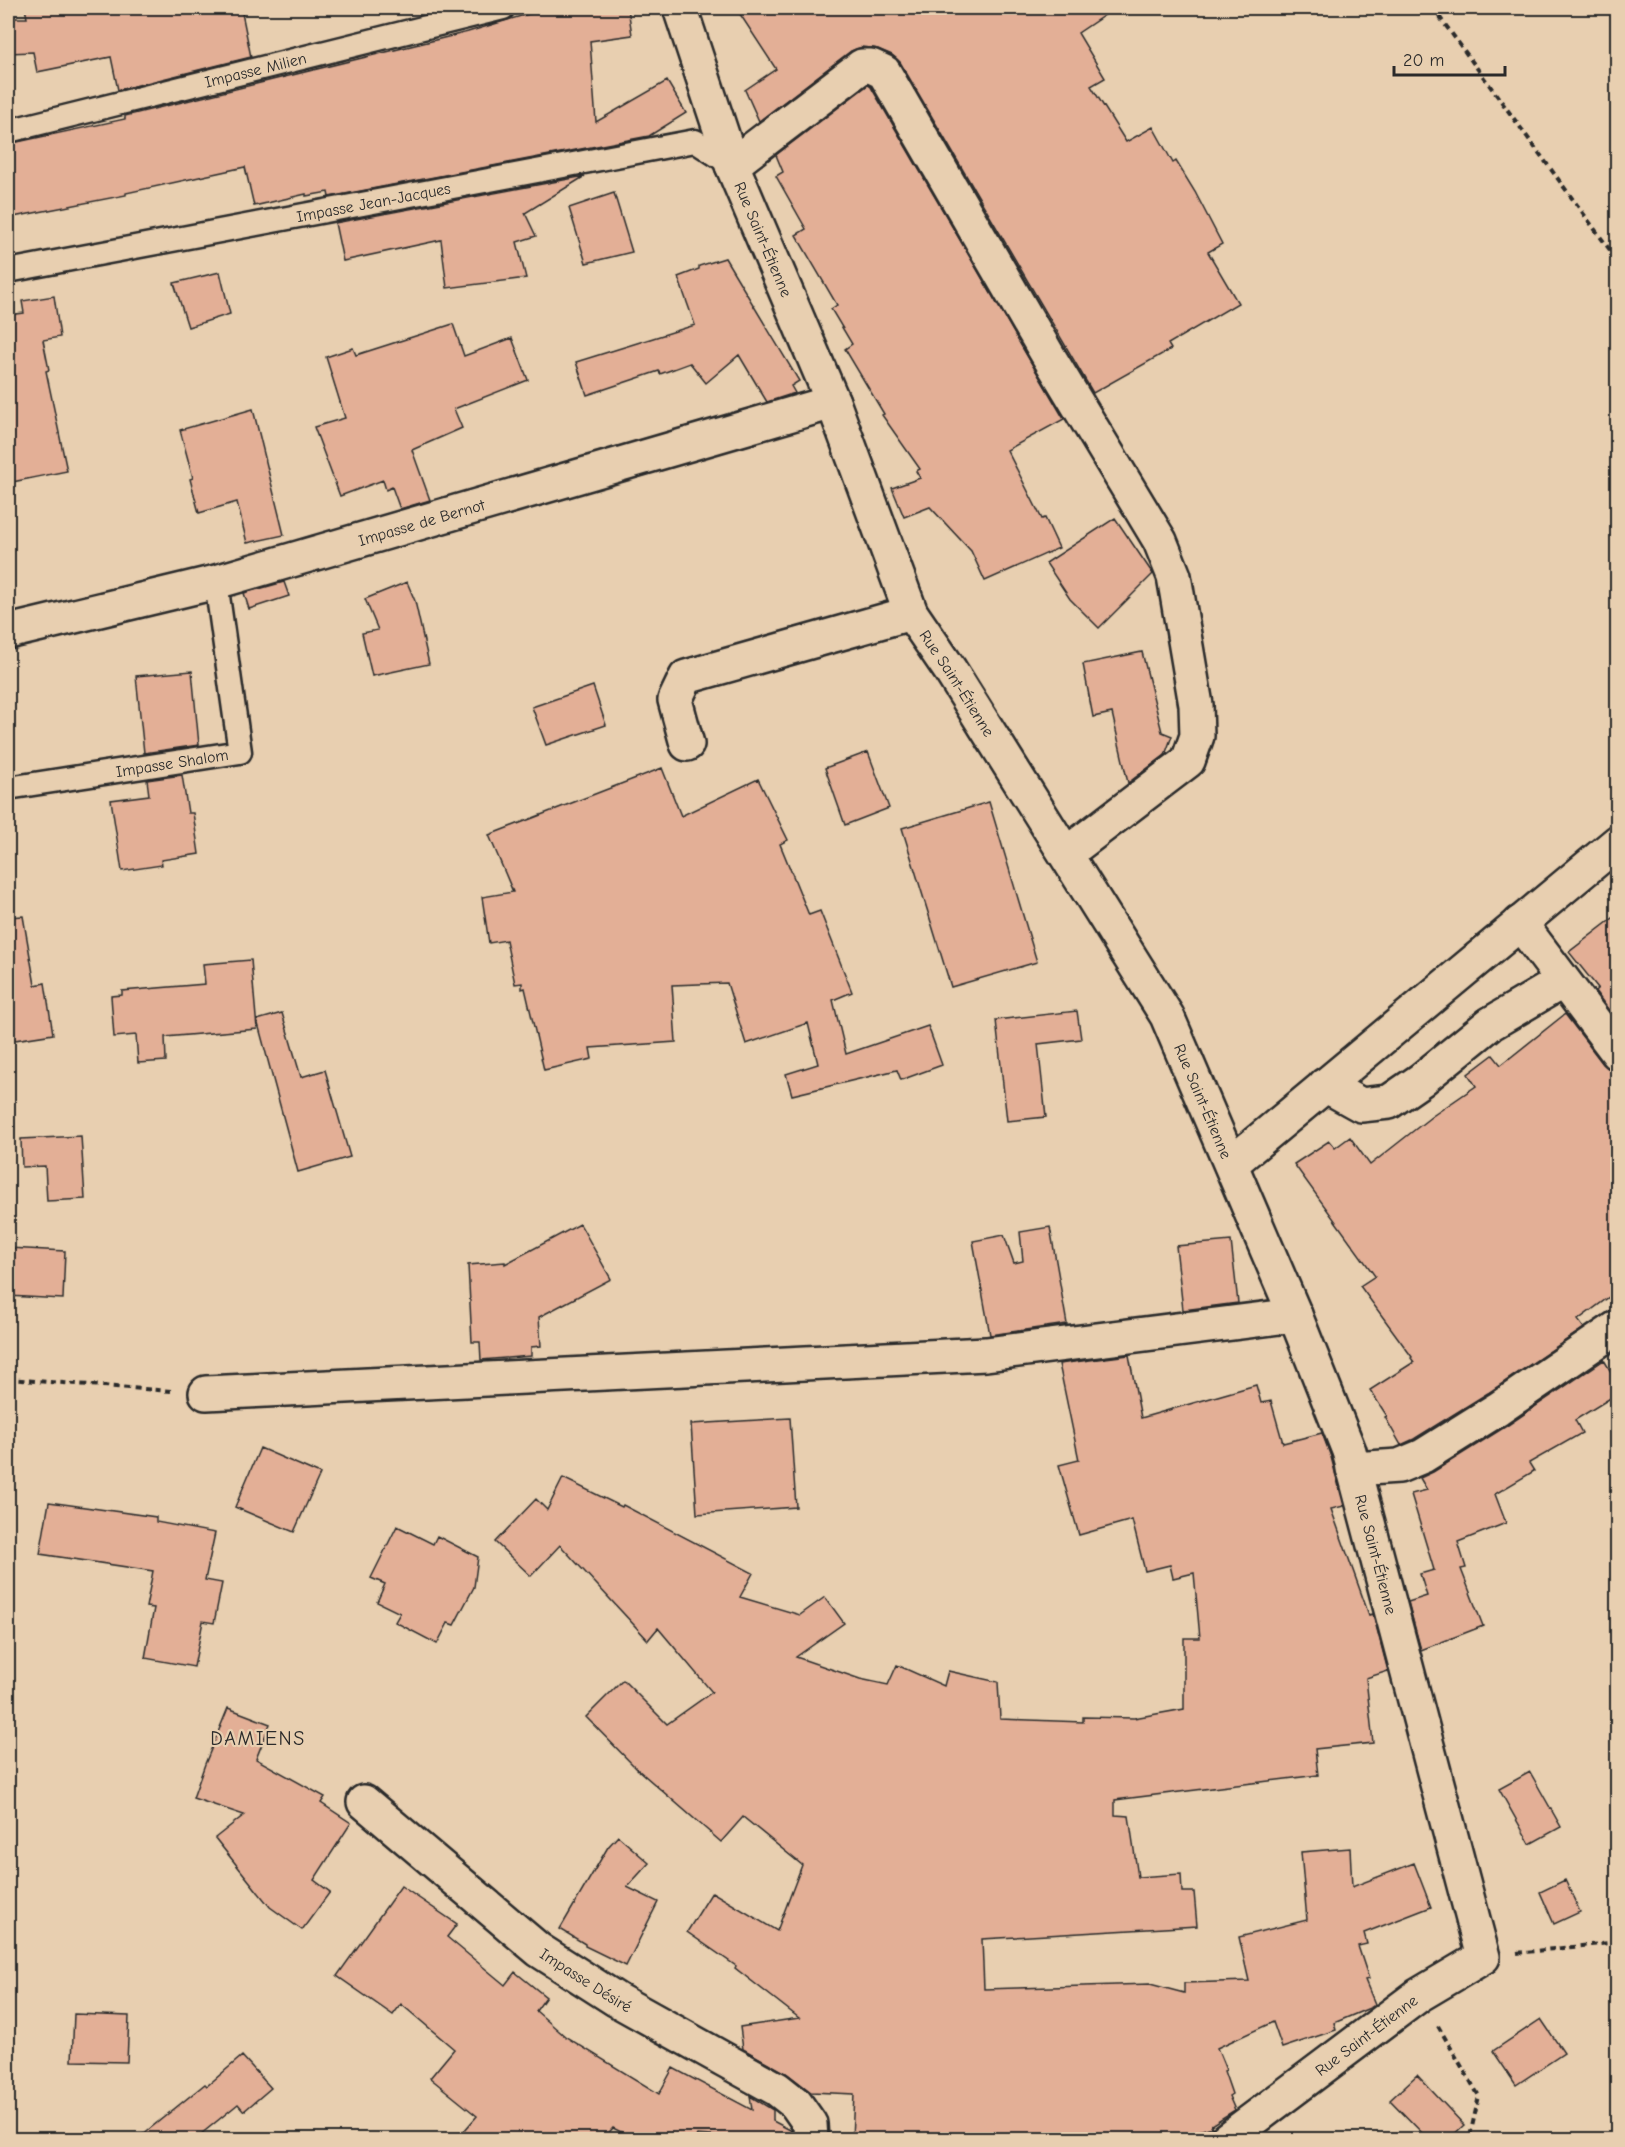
<svg xmlns="http://www.w3.org/2000/svg" width="1625" height="2147" viewBox="0 0 1625 2147" font-family="'Comic Neue',sans-serif">
	<style>
		.building { fill: #e3af96; stroke: #2b2b2b; stroke-width: 1.5 }
		.lines { fill: none; stroke-linecap: round; stroke-linejoin: round }
		.lane-casing { stroke: #2b2b2b; stroke-width: 27 }
		.street-casing { stroke: #2b2b2b; stroke-width: 38 }
		.path { stroke: #2b2b2b; stroke-width: 4; stroke-dasharray: 6 4.5; stroke-linecap: butt }
		.lane { stroke: #e8cfb0; stroke-width: 22 }
		.street { stroke: #e8cfb0; stroke-width: 33 }
		.labels { text-anchor: middle; stroke-width: 4.5; stroke-linejoin: round; paint-order: stroke }
		.street-label { font-size: 16px; fill: #2b2b2b; stroke: #e8cfb0 }
		.quarter-label { font-size: 20px; letter-spacing: 1.5px; fill: #2b2b2b; stroke: #e8cfb0 }
	</style>
	<rect width="100%" height="100%" fill="#e8cfb0"/>
	<filter id="ink" filterUnits="userSpaceOnUse"><feTurbulence type="fractalNoise" baseFrequency=".0167" numOctaves="2"/><feDisplacementMap in="SourceGraphic" scale="12" xChannelSelector="R" yChannelSelector="G"/><feConvolveMatrix kernelMatrix="1 2 1 2 8 2 1 2 1" color-interpolation-filters="sRGB"/></filter>
	<g filter="url(#ink)">
		<path class="building" d="M 25,8 L 241,8 L 251,57 L 118,90 L 111,57 L 37,72 L 33,52 L 8,53 L 8,18 L 27,18 Z
			M 576,8 L 628,8 L 632,35 L 590,41 L 596,122 L 667,81 L 686,113 L 649,136 L 329,197 L 328,192 L 306,196 L 306,194 L 254,206 L 245,167 L 126,193 L 126,195 L 8,218 L 8,144 L 125,119 L 125,116 L 468,32 L 521,16 L 546,10 L 546,12 Z
			M 736,8 L 1115,8 L 1078,33 L 1105,78 L 1091,86 L 1126,142 L 1153,127 L 1173,163 L 1176,161 L 1195,192 L 1222,244 L 1208,252 L 1238,303 L 1168,344 L 1171,349 L 1093,393 L 900,62 L 892,55 L 878,49 L 862,47 L 851,51 L 759,121 L 745,90 L 776,69 Z
			M 868,85 L 871,87 L 1064,419 L 1007,450 L 1042,519 L 1045,518 L 1059,548 L 985,581 L 971,551 L 930,507 L 904,517 L 892,488 L 920,478 L 916,471 L 920,469 L 882,415 L 884,414 L 845,349 L 852,344 L 831,309 L 837,305 L 796,235 L 806,229 L 776,176 L 783,172 L 776,155 Z
			M 585,176 L 525,213 L 536,236 L 517,242 L 526,278 L 447,288 L 441,240 L 343,261 L 335,223 Z
			M 614,193 L 632,252 L 586,263 L 569,208 Z
			M 725,258 L 799,381 L 791,386 L 795,393 L 767,402 L 739,355 L 706,383 L 690,363 L 660,374 L 659,371 L 587,395 L 576,362 L 695,325 L 678,277 L 699,269 L 699,266 Z
			M 220,272 L 230,314 L 188,327 L 174,283 Z
			M 54,296 L 60,337 L 43,340 L 49,370 L 46,371 L 67,471 L 12,482 L 8,457 L 8,315 L 24,313 L 22,301 Z
			M 453,324 L 464,356 L 512,338 L 528,380 L 454,409 L 462,428 L 412,450 L 430,500 L 400,509 L 392,487 L 386,490 L 383,480 L 340,496 L 314,427 L 345,418 L 326,357 L 353,348 L 356,355 Z
			M 253,409 L 284,535 L 247,543 L 237,502 L 199,513 L 190,479 L 193,478 L 180,430 Z
			M 1115,518 L 1153,574 L 1099,628 L 1070,599 L 1046,563 Z
			M 284,582 L 289,596 L 249,609 L 244,593 Z
			M 407,582 L 415,601 L 429,664 L 372,676 L 362,633 L 378,630 L 365,599 Z
			M 1142,652 L 1162,732 L 1172,736 L 1165,755 L 1128,783 L 1112,713 L 1093,717 L 1083,664 Z
			M 192,671 L 199,745 L 144,753 L 136,676 Z
			M 593,686 L 606,725 L 546,745 L 532,707 Z
			M 868,752 L 889,808 L 845,825 L 825,768 Z
			M 662,768 L 681,816 L 758,779 L 788,840 L 780,844 L 809,915 L 820,911 L 852,992 L 833,1000 L 846,1054 L 928,1026 L 942,1065 L 901,1080 L 897,1070 L 792,1095 L 786,1074 L 818,1064 L 808,1023 L 746,1044 L 727,983 L 672,985 L 676,1042 L 590,1048 L 592,1059 L 544,1070 L 525,988 L 522,989 L 522,983 L 515,984 L 506,940 L 489,943 L 482,897 L 513,892 L 489,835 Z
			M 182,775 L 188,813 L 193,813 L 199,854 L 161,860 L 162,865 L 122,871 L 111,800 L 149,795 L 147,780 Z
			M 989,802 L 1037,962 L 951,987 L 902,828 Z
			M 1617,915 L 1617,1013 L 1613,1016 L 1595,991 L 1598,988 L 1569,952 Z
			M 23,916 L 35,985 L 45,983 L 53,1034 L 8,1041 L 8,917 Z
			M 251,960 L 257,1029 L 165,1037 L 166,1061 L 138,1063 L 136,1035 L 114,1037 L 111,996 L 122,995 L 122,991 L 205,984 L 203,964 Z
			M 1077,1011 L 1081,1039 L 1038,1044 L 1046,1117 L 1007,1121 L 996,1020 Z
			M 282,1013 L 301,1077 L 325,1070 L 350,1157 L 298,1172 L 257,1020 Z
			M 1565,1014 L 1603,1064 L 1610,1070 L 1617,1071 L 1617,1291 L 1578,1320 L 1584,1328 L 1488,1393 L 1414,1439 L 1401,1445 L 1385,1417 L 1387,1416 L 1370,1390 L 1414,1362 L 1411,1358 L 1412,1357 L 1360,1286 L 1375,1276 L 1294,1164 L 1329,1141 L 1335,1148 L 1350,1137 L 1370,1165 L 1431,1117 L 1476,1086 L 1468,1074 L 1493,1055 L 1501,1065 Z
			M 81,1136 L 85,1199 L 47,1201 L 45,1166 L 22,1167 L 21,1139 Z
			M 580,1224 L 611,1279 L 539,1317 L 541,1346 L 531,1347 L 531,1356 L 481,1360 L 480,1342 L 472,1342 L 468,1265 L 505,1262 L 505,1264 Z
			M 1050,1227 L 1067,1324 L 990,1335 L 973,1241 L 1004,1235 L 1014,1263 L 1023,1261 L 1020,1232 Z
			M 1231,1241 L 1238,1303 L 1183,1310 L 1176,1246 Z
			M 8,1248 L 65,1251 L 63,1299 L 8,1296 Z
			M 1129,1355 L 1141,1418 L 1256,1385 L 1261,1403 L 1271,1401 L 1283,1443 L 1322,1433 L 1331,1457 L 1344,1506 L 1331,1509 L 1369,1615 L 1373,1614 L 1388,1671 L 1366,1678 L 1373,1743 L 1315,1749 L 1318,1775 L 1115,1800 L 1115,1815 L 1129,1816 L 1138,1877 L 1181,1874 L 1182,1892 L 1194,1892 L 1197,1926 L 982,1939 L 984,1989 L 1150,1984 L 1184,1993 L 1184,1983 L 1249,1981 L 1239,1937 L 1307,1920 L 1301,1852 L 1350,1848 L 1352,1887 L 1414,1863 L 1431,1907 L 1364,1933 L 1367,1944 L 1358,1946 L 1369,1979 L 1365,1980 L 1375,2004 L 1372,2007 L 1334,2023 L 1336,2030 L 1282,2048 L 1273,2022 L 1217,2048 L 1226,2070 L 1224,2071 L 1232,2094 L 1229,2096 L 1235,2110 L 1211,2125 L 1212,2127 L 1172,2139 L 852,2139 L 854,2094 L 811,2092 L 786,2073 L 743,2049 L 740,2027 L 799,2018 L 735,1968 L 736,1966 L 687,1932 L 712,1892 L 777,1931 L 802,1865 L 743,1817 L 721,1842 L 637,1769 L 586,1717 L 623,1680 L 667,1724 L 712,1692 L 658,1628 L 648,1640 L 560,1545 L 531,1576 L 495,1542 L 536,1499 L 547,1510 L 563,1478 L 622,1507 L 623,1505 L 753,1573 L 740,1597 L 800,1615 L 825,1597 L 844,1623 L 796,1657 L 860,1679 L 888,1685 L 897,1665 L 944,1686 L 948,1671 L 998,1682 L 1000,1719 L 1083,1722 L 1083,1717 L 1134,1718 L 1184,1709 L 1184,1638 L 1200,1638 L 1194,1573 L 1173,1578 L 1170,1565 L 1145,1571 L 1132,1520 L 1079,1535 L 1059,1465 L 1079,1460 L 1059,1364 Z
			M 1604,1360 L 1617,1382 L 1617,1394 L 1575,1420 L 1582,1433 L 1529,1463 L 1534,1471 L 1495,1494 L 1506,1523 L 1458,1542 L 1466,1568 L 1461,1569 L 1483,1626 L 1421,1650 L 1408,1602 L 1427,1596 L 1420,1574 L 1434,1570 L 1411,1494 L 1427,1490 L 1420,1478 L 1433,1472 L 1508,1425 Z
			M 790,1418 L 796,1507 L 697,1514 L 691,1424 Z
			M 260,1448 L 320,1474 L 294,1532 L 235,1507 Z
			M 49,1502 L 156,1517 L 156,1522 L 215,1533 L 205,1580 L 222,1583 L 214,1623 L 203,1621 L 194,1667 L 145,1658 L 154,1608 L 146,1607 L 153,1571 L 40,1554 Z
			M 397,1526 L 433,1544 L 437,1536 L 478,1557 L 474,1587 L 454,1625 L 448,1623 L 437,1644 L 395,1622 L 400,1613 L 377,1602 L 385,1584 L 371,1578 Z
			M 228,1708 L 270,1724 L 256,1759 L 325,1797 L 321,1803 L 351,1823 L 314,1880 L 330,1892 L 302,1930 L 270,1907 L 215,1838 L 244,1815 L 193,1798 L 205,1764 Z
			M 1530,1772 L 1561,1827 L 1530,1844 L 1499,1789 Z
			M 618,1836 L 649,1863 L 627,1887 L 658,1902 L 626,1966 L 585,1946 L 585,1944 L 560,1929 L 608,1847 Z
			M 1565,1880 L 1580,1912 L 1554,1924 L 1540,1892 Z
			M 401,1886 L 457,1924 L 447,1937 L 505,1985 L 515,1972 L 546,1997 L 536,2011 L 566,2037 L 659,2094 L 673,2068 L 752,2110 L 750,2096 L 773,2110 L 773,2121 L 792,2131 L 792,2139 L 757,2139 L 697,2135 L 695,2139 L 635,2139 L 613,2128 L 603,2139 L 457,2139 L 477,2116 L 430,2078 L 454,2049 L 401,2004 L 393,2015 L 337,1976 Z
			M 74,2014 L 129,2016 L 127,2062 L 72,2061 Z
			M 1541,2019 L 1564,2053 L 1516,2085 L 1493,2051 Z
			M 242,2056 L 271,2088 L 244,2111 L 238,2104 L 195,2139 L 137,2139 L 205,2084 L 207,2086 Z
			M 1417,2075 L 1464,2125 L 1449,2139 L 1428,2139 L 1390,2100 Z"/>
		<g class="lines">
			<defs>
				<g id="lane">
					<path id="s1" d="M 8,131 L 503,8"/>
					<path id="s2" d="M 8,271 L 695,141 L 732,165"/>
					<path id="s3" d="M 8,788 L 240,752 L 216,582"/>
				</g>
				<g id="street">
					<path id="s4" d="M 680,8 L 732,165 L 833,402 L 911,613 L 950,670 L 1167,1016 L 1295,1315 L 1349,1451 L 1483,1957 L 1419,1995 L 1226,2140"/>
					<path d="M 732,165 L 862,66 L 871,66 L 884,72 L 1049,357 L 1160,541 L 1174,576 L 1196,705 L 1197,736 L 1188,761 L 1066,854"/>
					<path id="s5" d="M 8,632 L 216,582 L 833,402"/>
					<path d="M 687,744 L 675,700 L 686,677 L 911,613"/>
					<path d="M 1520,923 L 1618,1053"/>
					<path d="M 1325,1085 L 1361,1105 L 1389,1102 L 1421,1080 L 1490,1024 L 1563,981"/>
					<path d="M 1231,1164 L 1618,842"/>
					<path d="M 206,1393 L 986,1354 L 1295,1315"/>
					<path d="M 1353,1469 L 1399,1466 L 1423,1456 L 1498,1409 L 1618,1327"/>
					<path id="s6" d="M 364,1802 L 539,1950 L 617,2000 L 777,2089 L 796,2104 L 810,2124 L 811,2140"/>
				</g>
			</defs>
			<use href="#lane" class="lane-casing"/>
			<use href="#street" class="street-casing"/>
			<path class="path" d="M 1433,8 L 1618,261
				M 8,1379 L 171,1391
				M 1517,1953 L 1618,1942
				M 1438,2026 L 1479,2096 L 1469,2140"/>
			<use href="#lane" class="lane"/>
			<use href="#street" class="street"/>
		</g>
	</g>
	<g class="labels">
		<g class="street-label">
			<text dy="6" stroke="none"><textPath href="#s1" startOffset="255">Impasse Milien</textPath></text>
			<text dy="6" stroke="none"><textPath href="#s2" startOffset="372">Impasse Jean-Jacques</textPath></text>
			<text dy="6" stroke="none"><textPath href="#s4" startOffset="246">Rue Saint-Étienne</textPath></text>
			<text dy="6" stroke="none"><textPath href="#s5" startOffset="428">Impasse de Bernot</textPath></text>
			<text dy="6" stroke="none"><textPath href="#s4" startOffset="732">Rue Saint-Étienne</textPath></text>
			<text dy="6" stroke="none"><textPath href="#s3" startOffset="166">Impasse Shalom</textPath></text>
			<text dy="6" stroke="none"><textPath href="#s4" startOffset="1218">Rue Saint-Étienne</textPath></text>
			<text dy="6" stroke="none"><textPath href="#s4" startOffset="1704">Rue Saint-Étienne</textPath></text>
			<text dy="6" stroke="none"><textPath href="#s6" startOffset="285">Impasse Désiré</textPath></text>
			<text transform="translate(1366 2035) rotate(-37)" y="6">Rue Saint-Étienne</text>
		</g>
		<g class="quarter-label">
			<text x="258" y="1745">DAMIENS</text>
		</g>
	</g>
	<rect width="1625" height="2147" fill="none" stroke="#e8cfb0" stroke-width="30"/>
	<rect x="15" y="15" width="1595" height="2117" fill="none" stroke="#2b2b2b" stroke-width="2" filter="url(#ink)"/>
	<path d="M1394 66v9h111v-9" fill="none" stroke="#2b2b2b" stroke-width="3"/>
	<text x="1403" y="66" font-size="18" fill="#2b2b2b" stroke="#e8cfb0" stroke-width="4.5" paint-order="stroke">20 m</text>
</svg>
